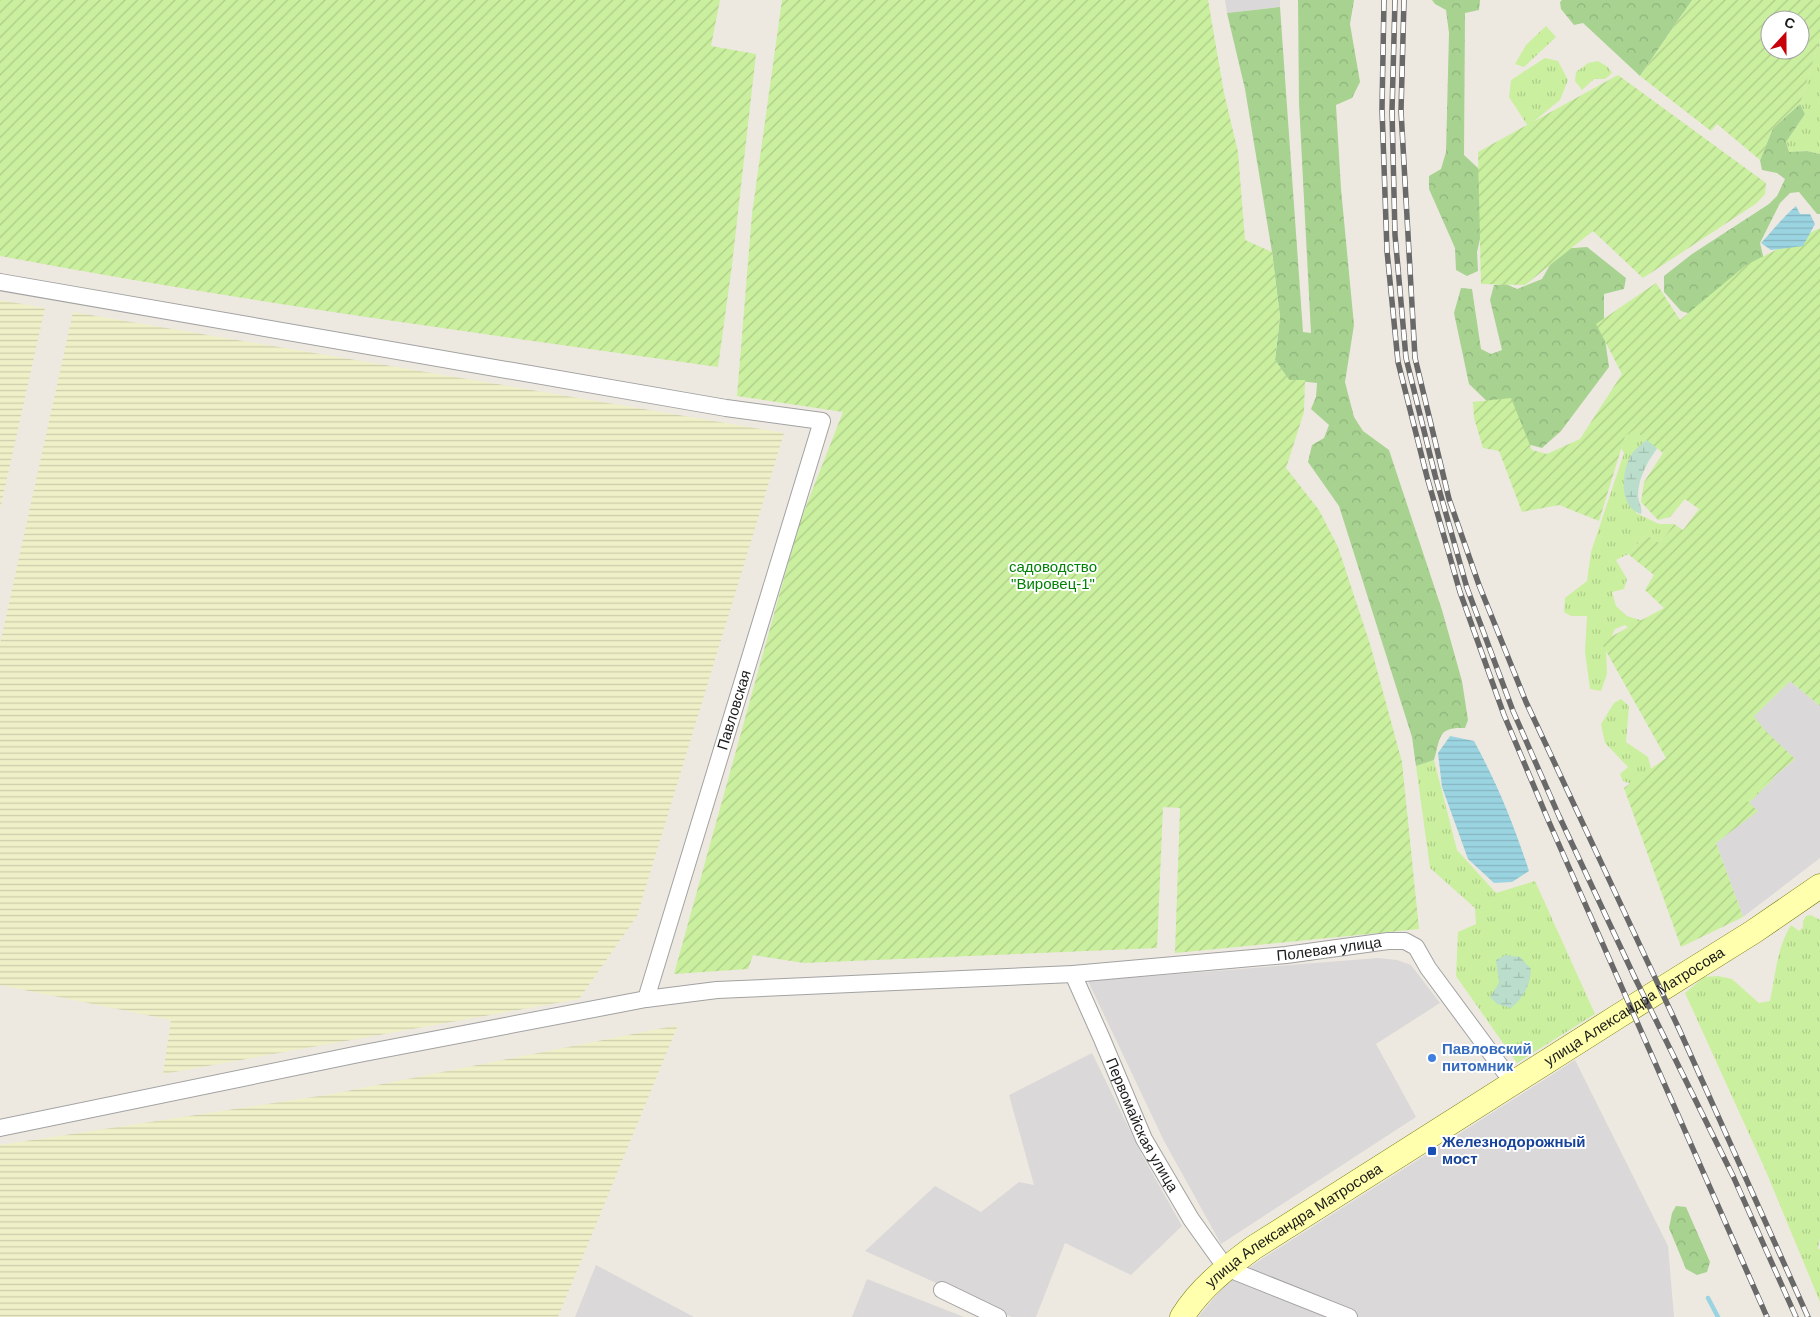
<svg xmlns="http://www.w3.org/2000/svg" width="1820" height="1317" viewBox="0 0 1820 1317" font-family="Arial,sans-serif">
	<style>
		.residential { fill: #dad8d8 }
		.farmland { fill: url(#farmland-rules) }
		.grass { fill: url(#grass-tufts) }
		.forest { fill: url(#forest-crowns) }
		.wetland { fill: url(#wetland-marsh) }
		.garden { fill: url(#garden-furrows); fill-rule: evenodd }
		.water { fill: url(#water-rules) }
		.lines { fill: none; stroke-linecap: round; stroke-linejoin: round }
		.stream { stroke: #9bd4e1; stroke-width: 4.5 }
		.street-casing { stroke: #a2a2a2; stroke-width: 18 }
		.secondary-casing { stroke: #6e7500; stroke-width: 25 }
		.street { stroke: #fff; stroke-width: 16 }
		.secondary { stroke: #ffffad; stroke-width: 24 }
		.rail-casing { stroke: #696969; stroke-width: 5.5 }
		.rail { stroke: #fff; stroke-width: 4; stroke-dasharray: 11; stroke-linecap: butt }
		.shop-dot { fill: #3f7fe0; stroke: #fff; stroke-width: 2 }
		.transit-dot { fill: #1a4fb4; stroke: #fff; stroke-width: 2 }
		.labels { text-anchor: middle; stroke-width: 4; stroke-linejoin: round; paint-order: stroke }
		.park-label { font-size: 15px; fill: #018205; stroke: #fff }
		.street-label { font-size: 15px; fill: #1b1b1b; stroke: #fff }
		.shop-label { font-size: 15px; font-weight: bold; fill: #366cbe; stroke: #fff; text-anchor: start }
		.transit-label { font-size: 15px; font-weight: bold; fill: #164399; stroke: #fff; text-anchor: start }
	</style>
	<defs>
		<pattern id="farmland-rules" width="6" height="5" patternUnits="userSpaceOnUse" patternTransform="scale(1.25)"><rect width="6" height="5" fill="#eff0c8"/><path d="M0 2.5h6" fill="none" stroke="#cccdab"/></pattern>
		<pattern id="grass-tufts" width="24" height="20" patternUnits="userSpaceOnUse" patternTransform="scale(1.25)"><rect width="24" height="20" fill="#caef9f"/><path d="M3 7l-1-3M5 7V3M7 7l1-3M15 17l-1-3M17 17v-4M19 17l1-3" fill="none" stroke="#adcc88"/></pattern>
		<pattern id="forest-crowns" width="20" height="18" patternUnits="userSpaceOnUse" patternTransform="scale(1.25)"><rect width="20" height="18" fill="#a7d290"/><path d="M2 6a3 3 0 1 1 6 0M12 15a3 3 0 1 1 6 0" fill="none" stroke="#8fb47c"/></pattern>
		<pattern id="wetland-marsh" width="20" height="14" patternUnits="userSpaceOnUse" patternTransform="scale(1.25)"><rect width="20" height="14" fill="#bbdecc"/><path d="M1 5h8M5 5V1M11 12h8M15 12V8" fill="none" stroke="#a0beaf"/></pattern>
		<pattern id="garden-furrows" width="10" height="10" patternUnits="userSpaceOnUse" patternTransform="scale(1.25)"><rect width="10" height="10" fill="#caef9f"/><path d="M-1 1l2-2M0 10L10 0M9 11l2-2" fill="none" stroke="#adcc88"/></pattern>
		<pattern id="water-rules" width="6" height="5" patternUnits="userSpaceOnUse" patternTransform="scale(1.25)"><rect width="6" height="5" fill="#9bd4e1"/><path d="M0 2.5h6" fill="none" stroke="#85b5c0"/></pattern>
	</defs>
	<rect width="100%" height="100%" fill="#eee9e0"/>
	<path class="residential" d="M 1225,0 L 1280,0 L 1280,7 L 1227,13 Z
		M 1790,681 L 1820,706 L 1820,858 L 1743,917 L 1716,843 L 1757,811 L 1746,801 L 1795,759 L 1751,719 Z
		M 1378,958 L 1397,960 L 1411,965 L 1440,1003 L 1376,1044 L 1416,1117 L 1221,1244 L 1164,1141 L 1088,981 Z
		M 1092,1053 L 1142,1155 L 1182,1226 L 1131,1275 L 1065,1243 L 1036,1317 L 1012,1317 L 865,1251 L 935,1186 L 981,1212 L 1019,1182 L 1034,1185 L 1009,1095 Z
		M 1575,1060 L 1668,1246 L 1674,1317 L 1198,1317 L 1224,1286 L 1257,1262 Z
		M 596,1265 L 694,1317 L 575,1317 Z
		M 867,1279 L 964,1317 L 852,1317 Z"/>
	<path class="farmland" d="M 0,300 L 45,308 L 0,510 Z
		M 73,312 L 784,433 L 637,916 L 579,999 L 163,1074 L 171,1020 L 0,985 L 0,644 Z
		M 678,1025 L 558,1317 L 0,1317 L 0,1145 L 332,1094 Z"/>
	<path class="grass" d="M 1546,26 L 1556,37 L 1524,67 L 1515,64 L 1526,45 Z
		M 1820,38 L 1820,154 L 1807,151 L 1789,152 L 1786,142 L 1805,114 L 1800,104 Z
		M 1545,58 L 1558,61 L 1568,80 L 1560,100 L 1528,126 L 1509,97 L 1511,80 Z
		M 1598,61 L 1608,67 L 1612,73 L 1605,79 L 1594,79 L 1582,90 L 1575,81 L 1576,72 L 1588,63 Z
		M 1640,420 L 1663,440 L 1640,446 L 1636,513 L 1659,524 L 1674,524 L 1660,543 L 1646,535 L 1628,554 L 1616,560 L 1627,579 L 1624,589 L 1612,592 L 1616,606 L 1627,616 L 1653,624 L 1752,714 L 1768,734 L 1778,749 L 1773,779 L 1747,805 L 1663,657 L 1625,625 L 1615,629 L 1606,648 L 1607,674 L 1601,691 L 1590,689 L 1585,652 L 1587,616 L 1571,616 L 1564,612 L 1565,598 L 1587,581 L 1591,552 L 1624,453 L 1615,439 Z
		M 1621,699 L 1629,706 L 1626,742 L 1648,757 L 1656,787 L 1643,788 L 1623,781 L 1620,774 L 1628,767 L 1605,743 L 1601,724 L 1614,703 Z
		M 1434,760 L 1457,850 L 1496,893 L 1535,881 L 1595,1014 L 1517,1063 L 1456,976 L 1458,932 L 1476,924 L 1475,908 L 1430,868 L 1416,766 Z
		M 1811,915 L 1820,920 L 1820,1238 L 1818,1248 L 1820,1250 L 1820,1302 L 1765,1169 L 1685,993 L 1704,977 L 1718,976 L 1732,979 L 1759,1003 L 1770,1001 C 1776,974 1776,950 1791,925 L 1799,931 L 1803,927 L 1803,921 L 1806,916 Z"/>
	<path class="forest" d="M 1298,0 L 1354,0 L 1350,24 L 1360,82 L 1352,98 L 1336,105 L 1341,189 L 1354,325 L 1345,382 L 1354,417 L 1363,431 L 1389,450 L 1442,610 L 1462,681 L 1468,720 L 1465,728 C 1437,727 1441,737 1434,760 L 1416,766 L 1412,737 L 1339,506 L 1308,462 L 1312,445 L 1324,438 L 1329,425 L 1311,409 L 1316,397 L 1317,383 L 1289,380 L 1275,360 L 1280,317 L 1272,252 L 1245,89 L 1227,13 L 1280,7 L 1303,332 L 1311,333 L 1299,103 Z
		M 1432,0 L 1480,0 L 1479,10 L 1465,13 L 1464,155 L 1479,169 L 1498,237 L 1480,239 L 1477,252 L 1478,271 L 1467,276 L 1456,270 L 1455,248 L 1429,189 L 1429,176 L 1441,169 L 1446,152 L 1449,33 L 1446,10 L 1435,4 Z
		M 1562,0 L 1720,0 L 1683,13 L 1640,76 L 1583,23 L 1574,25 L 1561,9 L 1560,2 Z
		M 1800,104 L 1805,114 L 1786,142 L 1789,152 L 1807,151 L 1820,154 L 1820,214 L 1817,214 L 1799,192 L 1790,193 L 1780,203 L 1760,243 L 1765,264 L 1694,315 L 1681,311 L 1664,292 L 1664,276 L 1692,254 L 1769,204 L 1777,196 L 1785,179 L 1777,173 L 1762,170 L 1760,160 L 1773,128 Z
		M 1587,247 L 1626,278 L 1624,289 L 1604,294 L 1604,332 L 1609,367 L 1561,431 L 1542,448 L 1527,444 L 1493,407 L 1469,384 L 1454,313 L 1461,288 L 1472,289 L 1481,349 L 1491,354 L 1502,350 L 1490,300 L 1494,285 L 1506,284 L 1517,289 L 1542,279 L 1559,249 Z
		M 1676,1206 L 1686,1207 L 1710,1262 L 1707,1272 L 1697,1275 L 1686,1269 L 1669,1228 L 1672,1213 Z"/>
	<path class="wetland" d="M 1654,434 L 1663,440 C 1651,457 1639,473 1638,495 C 1638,502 1643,507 1641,514 C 1620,508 1621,476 1629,459 C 1633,449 1646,441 1654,434 Z
		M 1505,955 L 1520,957 L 1531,969 C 1530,986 1524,997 1511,1008 L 1497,1004 L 1490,997 L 1499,983 L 1496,960 Z"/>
	<path class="garden" d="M 0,0 L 720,0 L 711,46 L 756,54 L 732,265 L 718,367 C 478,333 238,301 0,256 Z
		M 782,0 L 1208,0 L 1224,93 L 1238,152 L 1245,240 L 1272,252 L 1280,317 L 1275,360 L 1289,380 L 1305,380 L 1304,412 L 1286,468 L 1319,510 L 1338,547 L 1370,644 L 1402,762 L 1419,929 L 1175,953 L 1180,808 L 1163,807 L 1157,948 L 804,963 L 753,955 L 748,969 L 674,974 L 799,524 L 843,412 L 737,396 L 752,214 Z
		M 1692,0 L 1820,0 L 1820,38 L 1800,104 L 1773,128 L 1760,160 L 1717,124 L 1711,131 L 1640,76 ZM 1770,20 L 1800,20 L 1800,50 L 1770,50 Z
		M 1618,75 L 1766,183 L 1765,194 L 1757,203 L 1643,278 L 1593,231 L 1525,285 L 1481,284 L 1478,152 Z
		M 1820,228 L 1820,706 L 1790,681 L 1752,718 L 1795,759 L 1746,800 L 1758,811 L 1716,843 L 1743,917 L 1681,947 L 1624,788 L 1666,758 L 1601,642 L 1664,608 L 1645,590 L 1654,575 L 1628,554 L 1646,535 L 1660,543 L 1674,524 L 1683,530 L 1699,509 L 1685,499 L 1670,517 L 1658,520 L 1641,502 L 1644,482 L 1663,453 L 1634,430 L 1625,436 L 1599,521 L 1559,505 L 1522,512 L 1499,451 L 1483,448 L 1474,418 L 1473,402 L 1511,398 L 1532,450 L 1547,454 L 1580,439 L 1622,374 L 1596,324 L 1656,283 L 1680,320 L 1746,265 Z"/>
	<path class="water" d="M 1796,206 L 1800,214 L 1810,214 L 1815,224 L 1803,246 L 1771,250 L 1761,243 C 1773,230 1783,217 1796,206 Z
		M 1450,736 L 1474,741 C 1497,783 1514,825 1529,871 L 1512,882 L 1494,883 L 1468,859 L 1442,787 L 1438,753 Z"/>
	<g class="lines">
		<path class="stream" d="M 1708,1298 L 1718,1317"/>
		<defs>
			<g id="street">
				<path d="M 0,282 L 726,408 L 822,421 L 646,999"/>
				<path id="s1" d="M 1073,974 L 1102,1039 L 1144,1139 L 1191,1219 L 1226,1268 L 1349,1317"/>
				<path id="s2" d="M 0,1128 L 359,1054 L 646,999 L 717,990 L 1073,974 L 1286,955 L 1388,941 L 1405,941 L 1416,947 L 1428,968 L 1513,1083"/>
				<path d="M 942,1290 L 998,1317"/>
			</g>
			<g id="secondary">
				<path id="s3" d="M 1182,1317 C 1200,1288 1226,1268 1253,1248 L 1617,1017 L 1753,932 L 1820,886"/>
			</g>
		</defs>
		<use href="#street" class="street-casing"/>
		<use href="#secondary" class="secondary-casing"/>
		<use href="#street" class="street"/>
		<use href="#secondary" class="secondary"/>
		<defs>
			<path id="rail" d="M 1384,0 L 1382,109 L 1387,251 L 1398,362 L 1427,477 L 1460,592 L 1504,715 L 1549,822 L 1767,1317
				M 1395,0 L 1392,111 L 1395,235 L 1406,358 L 1435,475 L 1467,588 L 1513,711 L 1559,816 L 1635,978 L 1733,1176 L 1796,1317
				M 1404,0 L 1401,111 L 1415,358 L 1449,499 L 1479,585 L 1526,702 L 1679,1029 L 1808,1317"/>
		</defs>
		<use href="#rail" class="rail-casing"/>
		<use href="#rail" class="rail"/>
	</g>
	<circle class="shop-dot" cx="1432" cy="1058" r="5"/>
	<rect class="transit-dot" x="1427" y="1146" width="10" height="10" rx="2.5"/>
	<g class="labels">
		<g class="park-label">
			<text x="1053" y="572">садоводство<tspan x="1053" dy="17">"Вировец-1"</tspan></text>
		</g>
		<g class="street-label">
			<text transform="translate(734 710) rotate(-73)" y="5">Павловская</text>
			<text dy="5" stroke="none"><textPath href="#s2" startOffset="1344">Полевая улица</textPath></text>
			<text dy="5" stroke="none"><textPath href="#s3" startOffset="551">улица Александра Матросова</textPath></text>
			<text dy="5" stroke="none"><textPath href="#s1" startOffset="166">Первомайская улица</textPath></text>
			<text dy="5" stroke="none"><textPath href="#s3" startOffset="146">улица Александра Матросова</textPath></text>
		</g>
		<g class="shop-label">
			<text x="1442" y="1054">Павловский<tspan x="1442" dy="17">питомник</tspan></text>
		</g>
		<g class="transit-label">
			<text x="1442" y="1147">Железнодорожный<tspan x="1442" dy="17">мост</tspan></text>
		</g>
	</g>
	<g transform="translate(1785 35) rotate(21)"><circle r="24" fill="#ffffff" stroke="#a4a4a4"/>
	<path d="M0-4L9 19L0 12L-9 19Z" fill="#c7000a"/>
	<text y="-8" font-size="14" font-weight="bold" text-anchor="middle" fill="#1b1b1b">С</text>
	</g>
</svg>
